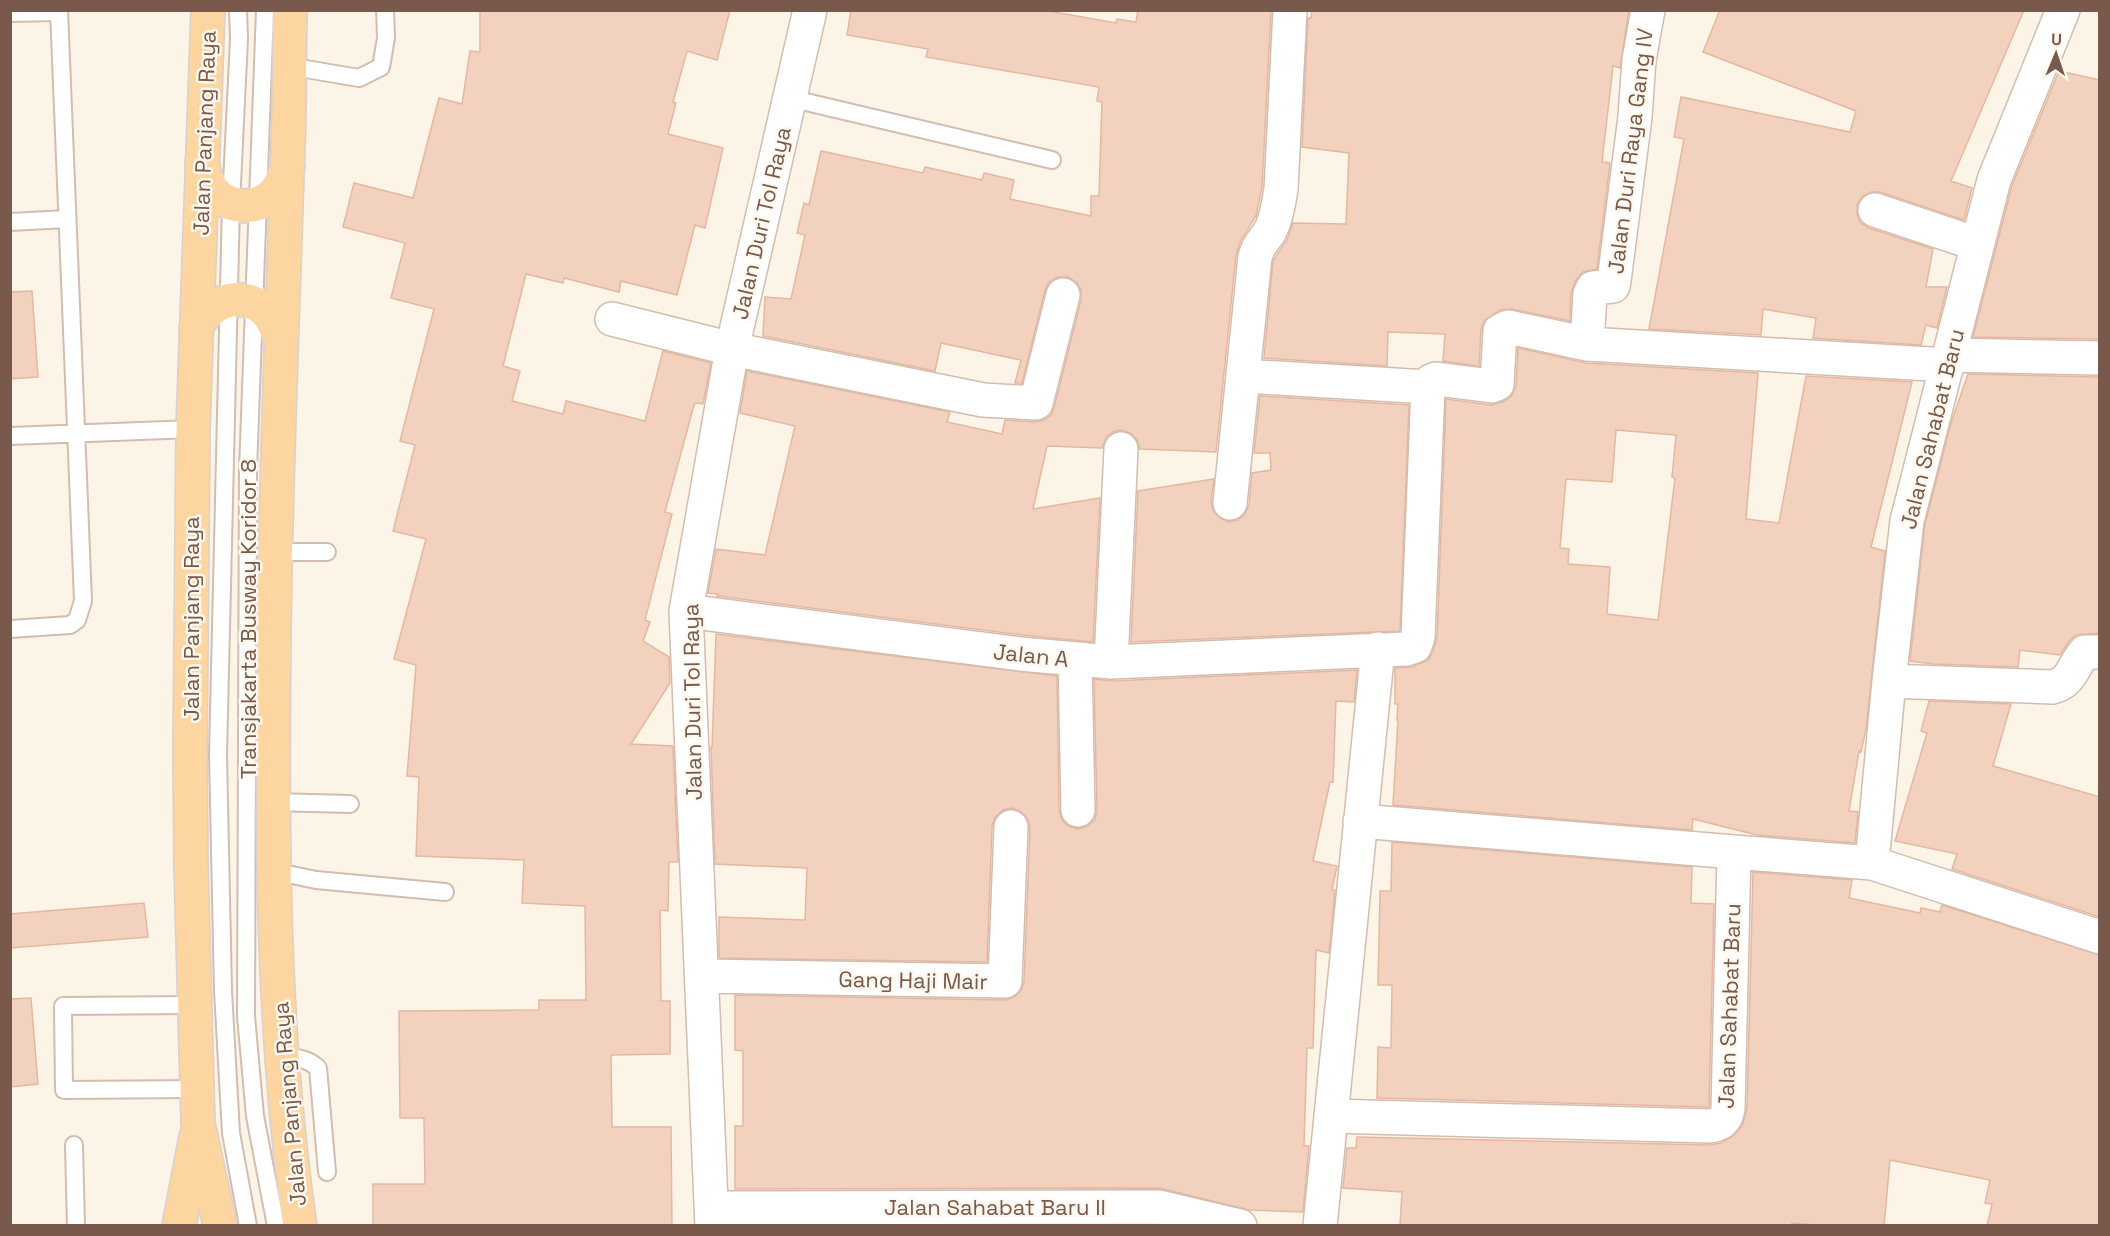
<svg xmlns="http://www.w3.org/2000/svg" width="2110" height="1236" viewBox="0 0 2110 1236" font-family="'Space Grotesk',sans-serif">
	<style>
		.building { fill: #f3d1bf; stroke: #e6b79f; stroke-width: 1.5; fill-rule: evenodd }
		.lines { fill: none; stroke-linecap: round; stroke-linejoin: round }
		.service-casing { stroke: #d2bdb0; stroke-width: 20 }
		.minor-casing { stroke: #d2bdb0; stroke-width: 36 }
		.primary-casing { stroke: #d9d1cd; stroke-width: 36 }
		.service { stroke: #fff; stroke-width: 16 }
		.minor { stroke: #fff; stroke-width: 33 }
		.primary { stroke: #fcd5a0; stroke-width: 33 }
		.labels { text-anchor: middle; stroke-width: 5; stroke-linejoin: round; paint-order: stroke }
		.street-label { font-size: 22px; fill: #78594b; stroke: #fff8ef }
	</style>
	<rect width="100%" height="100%" fill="#fdf4e8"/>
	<path class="building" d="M 480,10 L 730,10 L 717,60 L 687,51 L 673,102 L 676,103 L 668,134 L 723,148 L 705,228 L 695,225 L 677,295 L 621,281 L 619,292 L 564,278 L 563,283 L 526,274 L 503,366 L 520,371 L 512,401 L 563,414 L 566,401 L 645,421 L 663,351 L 711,363 L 703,404 L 696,403 L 694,405 L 665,512 L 672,514 L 645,620 L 650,622 L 643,641 L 669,657 L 670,683 L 631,744 L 673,746 L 678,862 L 669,862 L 668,911 L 660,910 L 661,1001 L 670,1001 L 670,1054 L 611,1055 L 612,1127 L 671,1127 L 672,1226 L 373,1226 L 373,1184 L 425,1184 L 424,1118 L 400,1118 L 399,1011 L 539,1010 L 539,1000 L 586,1000 L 585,906 L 522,903 L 524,860 L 416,856 L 419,777 L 407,776 L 416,665 L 394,659 L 426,539 L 393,531 L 415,445 L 400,441 L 434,309 L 391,298 L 405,243 L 343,227 L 354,183 L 413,198 L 439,98 L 462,104 L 470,51 L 480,52 Z
		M 851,10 L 1043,10 L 1116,23 L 1117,19 L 1136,22 L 1138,10 L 1271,11 L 1262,187 L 1256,216 L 1241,240 L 1236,255 L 1216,452 L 1140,449 L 1137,440 L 1132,434 L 1121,430 L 1113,432 L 1106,438 L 1102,448 L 1047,446 L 1033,509 L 1100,498 L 1093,642 L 1022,635 L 717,596 L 718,594 L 708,593 L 716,549 L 765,555 L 795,426 L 740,413 L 747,371 L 950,412 L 947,422 L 1002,434 L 1005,420 L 1035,422 L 1044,420 L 1051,415 L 1054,408 L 1081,300 L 1081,289 L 1076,282 L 1068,277 L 1057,277 L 1049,282 L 1045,290 L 1022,383 L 1015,383 L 1021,360 L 941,343 L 935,371 L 763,336 L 765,297 L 791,299 L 805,235 L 797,233 L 804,203 L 809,205 L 821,151 L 923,173 L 925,167 L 982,180 L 984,173 L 1014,180 L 1010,199 L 1091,216 L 1091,196 L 1099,196 L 1102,102 L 1097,101 L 1099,87 L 926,57 L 928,49 L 847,35 Z
		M 1312,10 L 1629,10 L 1620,68 L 1613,66 L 1602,162 L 1610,163 L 1597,269 L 1583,272 L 1576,280 L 1571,293 L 1570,321 L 1512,309 L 1500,310 L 1484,321 L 1481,330 L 1479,366 L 1443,361 L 1445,334 L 1388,332 L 1387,366 L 1264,358 L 1273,261 L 1287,240 L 1293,223 L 1346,224 L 1349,153 L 1302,147 L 1308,18 L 1311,18 Z
		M 1720,10 L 2024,10 L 1951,181 L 1972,188 L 1964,220 L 1880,192 L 1871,192 L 1863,196 L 1857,205 L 1857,214 L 1861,223 L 1869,228 L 1933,249 L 1926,287 L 1947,287 L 1937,328 L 1926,325 L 1921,345 L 1813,338 L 1816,318 L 1763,309 L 1761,335 L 1649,329 L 1684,139 L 1674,137 L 1681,97 L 1850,132 L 1856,111 L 1703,52 Z
		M 2059,71 L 2100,80 L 2100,339 L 1973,337 L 2012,186 Z
		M 32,291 L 38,377 L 10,379 L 10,292 Z
		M 1518,348 L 1586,363 L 1758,373 L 1746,519 L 1779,523 L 1806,376 L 1912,382 L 1871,547 L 1885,551 L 1866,729 L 1861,752 L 1859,751 L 1849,811 L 1858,812 L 1855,843 L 1757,835 L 1693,819 L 1692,830 L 1393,805 L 1398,720 L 1397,720 L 1398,704 L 1395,704 L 1395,668 L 1412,667 L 1428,660 L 1433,652 L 1437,638 L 1446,399 L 1490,405 L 1505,401 L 1512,395 L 1516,386 ZM 1616,430 L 1676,435 L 1672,477 L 1675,478 L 1658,620 L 1607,614 L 1610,567 L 1568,564 L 1569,549 L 1560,548 L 1566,479 L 1612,482 Z
		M 1968,374 L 2100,377 L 2100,633 L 2076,635 L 2070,640 L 2060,655 L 2020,650 L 2018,667 L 1933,664 L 1910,661 L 1925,524 L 1951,423 Z
		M 1260,396 L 1409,405 L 1400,631 L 1131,642 L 1138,491 L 1214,479 L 1211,501 L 1213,511 L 1220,518 L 1228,522 L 1238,520 L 1245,514 L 1249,505 L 1252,473 L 1271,470 L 1270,453 L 1254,453 Z
		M 716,634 L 1057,676 L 1059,810 L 1062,820 L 1068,826 L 1078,829 L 1088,826 L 1095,819 L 1097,810 L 1094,679 L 1112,681 L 1357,670 L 1354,702 L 1336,701 L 1333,782 L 1330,782 L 1313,861 L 1337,866 L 1332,890 L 1335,890 L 1329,953 L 1316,950 L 1313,1048 L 1307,1048 L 1304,1146 L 1309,1146 L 1303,1212 L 1249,1210 L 1159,1188 L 735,1189 L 735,1126 L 743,1126 L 743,1051 L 735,1050 L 735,995 L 1005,1000 L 1014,997 L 1021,990 L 1024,982 L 1030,828 L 1027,818 L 1021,812 L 1012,808 L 1003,810 L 995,818 L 992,826 L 987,962 L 719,958 L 719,917 L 805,920 L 807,868 L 715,864 L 711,747 L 712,747 Z
		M 1929,701 L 2011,704 L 1993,766 L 2100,797 L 2100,917 L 1952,869 L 1957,854 L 1895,841 L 1927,733 L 1921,731 Z
		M 1392,842 L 1692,867 L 1691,903 L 1714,904 L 1709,1107 L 1377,1098 L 1378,1047 L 1391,1048 L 1392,985 L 1378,985 L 1380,891 L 1391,891 Z
		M 1753,872 L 1852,880 L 1849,898 L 1920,913 L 1921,908 L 1940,912 L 1942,905 L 2100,955 L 2100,1226 L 1987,1226 L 1992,1204 L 1985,1203 L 1990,1180 L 1890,1160 L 1884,1226 L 1828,1226 L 1792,1223 L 1792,1226 L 1400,1226 L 1402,1192 L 1343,1188 L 1347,1148 L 1356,1148 L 1357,1137 L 1709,1145 L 1721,1143 L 1733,1136 L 1742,1126 L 1747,1109 Z
		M 144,903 L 148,937 L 10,948 L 10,914 Z
		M 31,998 L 38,1084 L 10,1087 L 10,999 Z"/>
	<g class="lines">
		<defs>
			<path id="service" d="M 238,10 L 239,39 L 231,204 L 218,755 L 223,991 L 231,1133 L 248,1226
				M 265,10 L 248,470 L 246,1016 L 255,1116 L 276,1226
				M 10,13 L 59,12
				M 288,66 L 359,78 L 381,67 L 386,38 L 385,10
				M 789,98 L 1052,160
				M 10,222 L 67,219
				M 10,436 L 193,429
				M 275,552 L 327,552
				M 10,629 L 70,625 L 77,620 L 83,601 L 59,10
				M 272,802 L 350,804
				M 273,871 L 316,880 L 445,892
				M 194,1005 L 63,1006 L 64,1090 L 197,1089
				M 282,1056 C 297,1058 307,1058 318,1068 L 327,1172
				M 74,1145 L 76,1226"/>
			<path id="minor" d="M 1875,210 L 1977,244
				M 612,319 L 732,349 L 983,400 L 1036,403 L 1063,295
				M 1587,344 L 1590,294 L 1593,288 L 1613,286 L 1614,281 L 1635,117 L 1639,60 L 1648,10
				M 1950,355 L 2100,358
				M 1244,376 L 1428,387
				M 1230,503 L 1255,257 C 1259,241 1266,241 1272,227 C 1277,215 1279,202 1281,189 L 1290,10
				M 686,611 L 1020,654 L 1111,662 L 1406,649 L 1415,646 L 1418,637 L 1428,387 L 1431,381 L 1436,379 L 1492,386 L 1497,384 L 1500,331 L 1508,327 L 1587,344 L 1948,365
				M 1075,659 L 1078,810
				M 1111,662 L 1121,449
				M 1889,681 L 2052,687 C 2072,683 2073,665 2085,652 L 2100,652
				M 1360,821 L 1734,852
				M 1872,863 L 1889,681 L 1907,521 L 1994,180 L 2063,10
				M 703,976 L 1005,981 L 1011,827
				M 1331,1116 L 1709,1126 C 1720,1125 1726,1120 1728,1109 L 1734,852 L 1872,863 L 2100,937
				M 713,1208 L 1159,1207 L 1240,1226
				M 712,1226 L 686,611 L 732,349 L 810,10
				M 1320,1226 L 1378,649"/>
			<path id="primary" d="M 208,10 L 193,429 L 190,750 L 191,866 L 198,1123 L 220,1226
				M 290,10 C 289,55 290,100 288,145 C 283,306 276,467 274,628 C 272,827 271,1028 300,1226
				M 202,162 C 204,170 205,178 209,185 C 223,209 256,213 275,192 C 281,185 284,176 288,167
				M 196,328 C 208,303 239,289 263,309 C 272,316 276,327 280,337
				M 179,1226 L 196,1137"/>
		</defs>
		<use href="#service" class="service-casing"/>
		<use href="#minor" class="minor-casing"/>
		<use href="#primary" class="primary-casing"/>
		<use href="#service" class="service"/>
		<use href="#minor" class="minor"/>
		<use href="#primary" class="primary"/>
	</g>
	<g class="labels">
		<g class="street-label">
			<text transform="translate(204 133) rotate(-88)" y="8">Jalan Panjang Raya</text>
			<text transform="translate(1630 151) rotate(-83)" y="8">Jalan Duri Raya Gang IV</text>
			<text transform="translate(761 223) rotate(-77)" y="8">Jalan Duri Tol Raya</text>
			<text transform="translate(1932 429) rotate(-76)" y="8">Jalan Sahabat Baru</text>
			<text transform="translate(191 619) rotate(-90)" y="8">Jalan Panjang Raya</text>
			<text transform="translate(248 619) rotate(-90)" y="8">Transjakarta Busway Koridor 8</text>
			<text transform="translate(1031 655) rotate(6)" y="8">Jalan A</text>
			<text transform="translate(692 702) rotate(-91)" y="8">Jalan Duri Tol Raya</text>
			<text transform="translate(913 980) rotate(1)" y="8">Gang Haji Mair</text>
			<text transform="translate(1729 1006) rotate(-88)" y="8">Jalan Sahabat Baru</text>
			<text transform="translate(289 1104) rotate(-95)" y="8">Jalan Panjang Raya</text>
			<text x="995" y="1215">Jalan Sahabat Baru II</text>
		</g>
	</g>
	<rect width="2110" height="1236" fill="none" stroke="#78594b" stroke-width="24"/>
	<g transform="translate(2056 54) rotate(2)" stroke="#fff8ef" stroke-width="4.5" paint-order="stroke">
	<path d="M0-4.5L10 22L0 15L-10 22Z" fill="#78594b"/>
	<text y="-9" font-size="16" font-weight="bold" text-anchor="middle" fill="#78594b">U</text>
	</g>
</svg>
